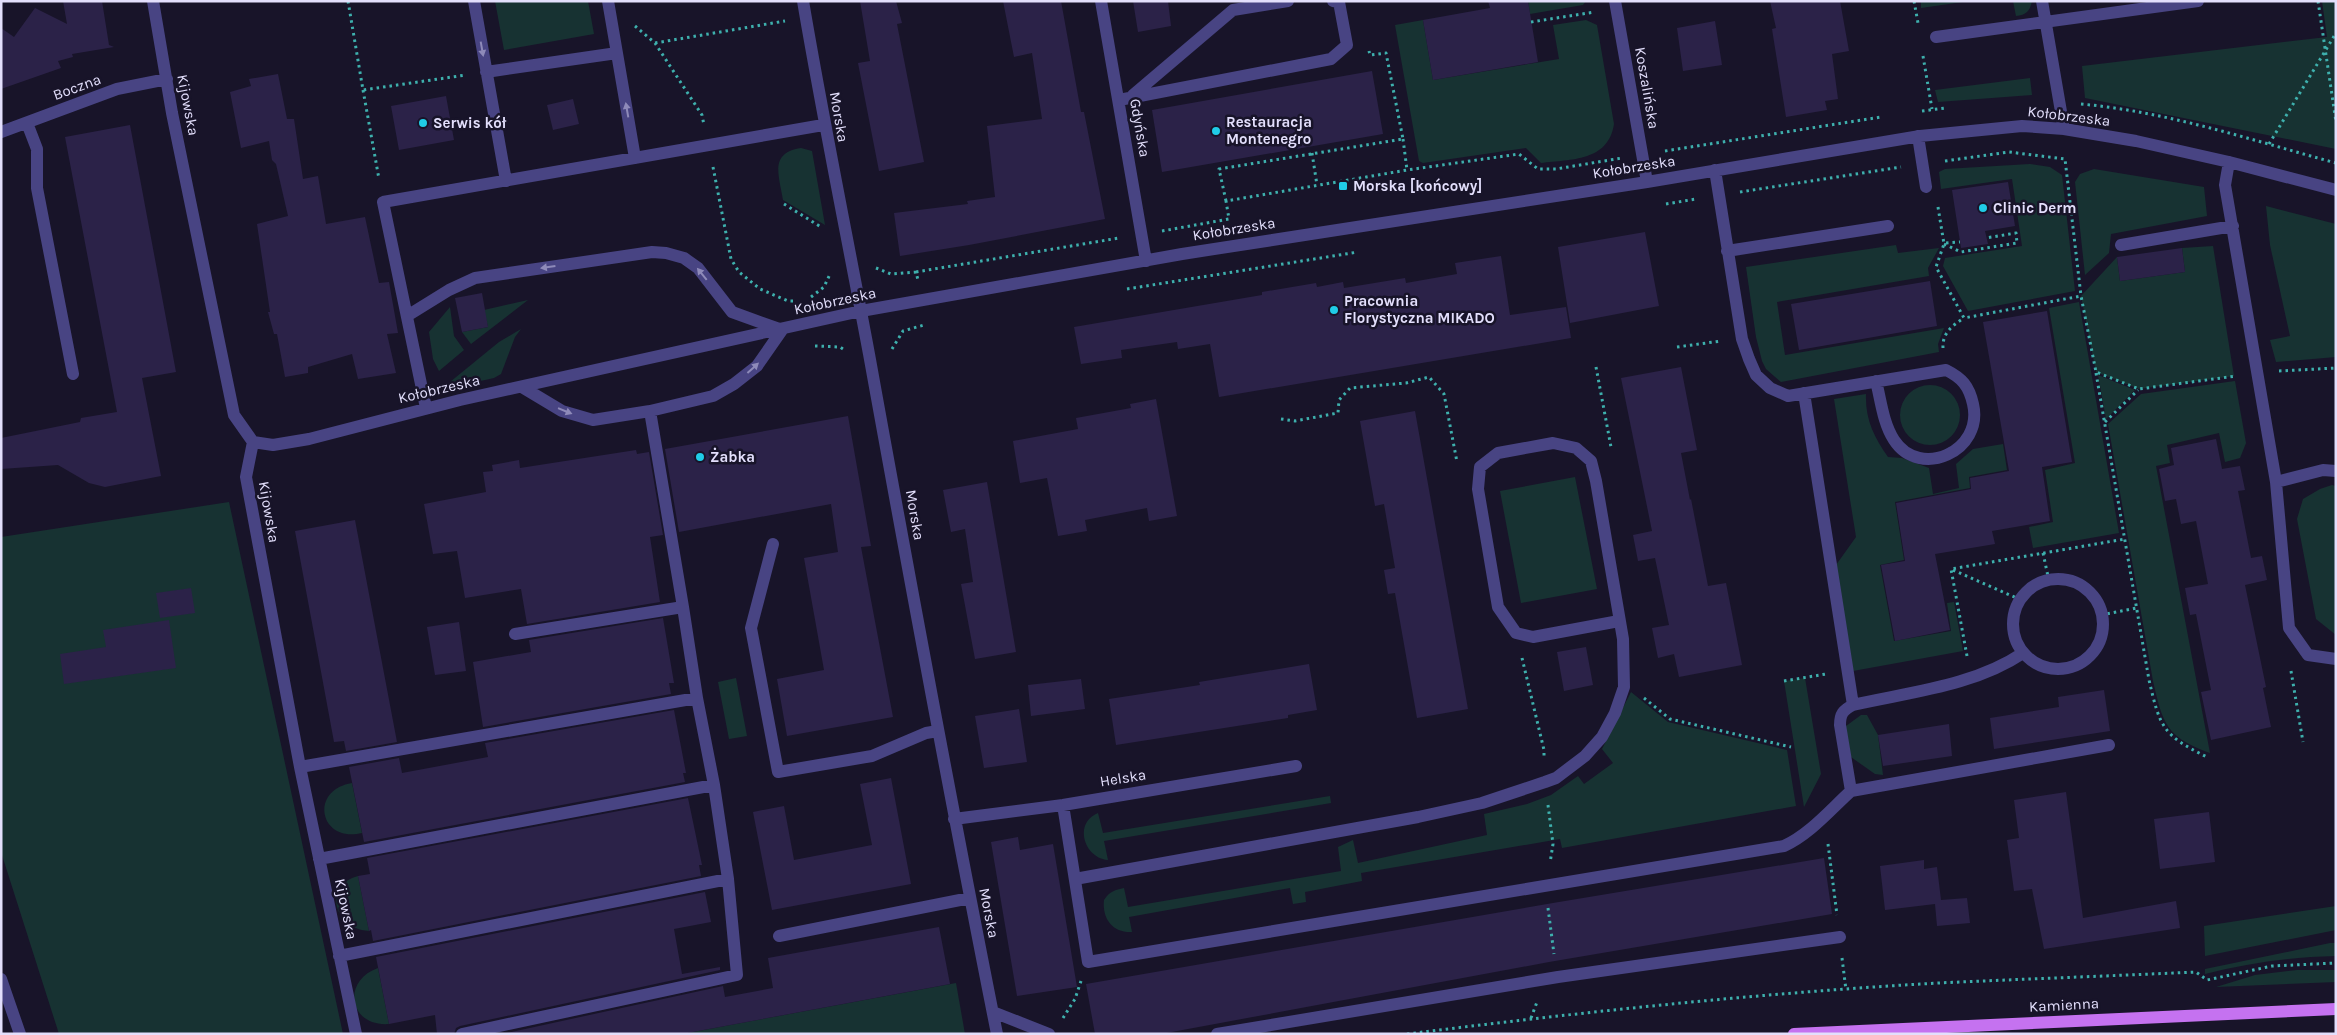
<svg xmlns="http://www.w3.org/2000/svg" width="2337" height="1035" viewBox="0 0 2337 1035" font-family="Karla,sans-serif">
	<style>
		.green { fill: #173232 }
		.building { fill: #2b2248 }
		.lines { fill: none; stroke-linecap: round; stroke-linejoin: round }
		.path { stroke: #3eb0ad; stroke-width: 3; stroke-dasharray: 2.5 4; stroke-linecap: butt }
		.minor { stroke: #484483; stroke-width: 12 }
		.major { stroke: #c572f0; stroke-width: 12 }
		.oneway { fill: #8e8ab9 }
		.poi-dot { fill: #20cce7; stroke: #181429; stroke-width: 2 }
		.labels { text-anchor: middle; stroke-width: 5; stroke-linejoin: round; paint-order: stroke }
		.street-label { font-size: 15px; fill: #e3dffc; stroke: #181429 }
		.poi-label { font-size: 15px; font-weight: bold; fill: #e3dffc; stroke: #181429; text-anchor: start }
	</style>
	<rect width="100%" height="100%" fill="#181429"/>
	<path class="green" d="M 495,1 L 588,1 L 594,34 L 504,50 Z
		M 1528,1 L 1586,1 L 1583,5 L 1530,14 Z
		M 1921,1 L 1970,1 L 1921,8 Z
		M 2013,1 L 2032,1 C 2030,11 2026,15 2016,16 Z
		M 2322,1 L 2336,1 L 2336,149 L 2085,98 L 2082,66 L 2327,37 Z
		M 1423,20 L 1433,80 L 1559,59 L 1553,25 L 1586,20 L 1597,25 L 1614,124 C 1608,162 1571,159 1541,163 L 1526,148 L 1423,163 L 1419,161 L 1395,25 Z
		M 2030,78 L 2032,95 L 1938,102 L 1935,90 Z
		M 801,148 L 812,151 L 825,225 L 783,200 C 779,175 769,153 801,148 Z
		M 2030,164 L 2050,167 L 2062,175 L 2075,291 L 1968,311 L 1943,266 L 1945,258 L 2022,246 L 2012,179 L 1941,189 L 1939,172 L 1945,169 Z
		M 2094,169 L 2204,187 L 2207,216 L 2111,234 L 2109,253 L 2085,275 L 2075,182 L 2080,174 Z
		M 2266,206 L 2336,224 L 2336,357 L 2276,362 L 2270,340 L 2290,336 L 2270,245 Z
		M 1896,245 L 1898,253 L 1939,248 L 1928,268 L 1929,276 L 1777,302 L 1785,355 L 1944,328 L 1938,344 L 1939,352 L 1781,382 L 1766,369 L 1762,361 L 1756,337 L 1746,267 Z
		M 2213,246 L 2234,376 L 2139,389 L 2096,372 L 2081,296 L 2117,257 L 2120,281 L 2185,272 L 2182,248 Z
		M 528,300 L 471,344 L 462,332 L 488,327 L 484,310 Z
		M 2079,302 L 2119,533 L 2033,548 L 2029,527 L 2053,522 L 2045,470 L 2075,463 L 2049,308 Z
		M 450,307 L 454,336 L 464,350 L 439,371 L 433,359 L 429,332 Z
		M 521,329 L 515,337 L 501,374 L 494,378 L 458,386 L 450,382 L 499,342 Z
		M 2098,375 L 2135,390 L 2106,419 Z
		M 2235,381 L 2246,443 L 2240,458 L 2225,462 L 2219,433 L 2167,445 L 2170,463 L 2156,466 L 2210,753 C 2166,737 2163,724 2153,681 L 2108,424 L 2141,394 Z
		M1900 415a30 30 0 1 1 60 0a30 30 0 1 1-60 0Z
		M 1866,394 C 1865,419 1874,437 1888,457 L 1902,458 L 1929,468 L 1933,494 L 1959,488 L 1956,464 L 1973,449 L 2003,444 L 2007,470 L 1969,477 L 1970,488 L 1895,502 L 1904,560 L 1880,565 L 1894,641 L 1951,631 L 1947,603 L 1954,602 L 1963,651 L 1853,671 L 1836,565 L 1856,537 L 1834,399 Z
		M 1575,477 L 1597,589 L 1521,603 L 1500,491 Z
		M 2332,485 L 2336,486 L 2336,635 L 2316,619 L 2297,519 L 2303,499 L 2320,489 Z
		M 229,502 L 343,1034 L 59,1034 L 1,852 L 1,537 Z
		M 736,678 L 747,736 L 729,739 L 718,682 Z
		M 1805,678 L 1821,774 L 1804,807 L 1784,681 Z
		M 1631,692 L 1668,722 L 1787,750 L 1796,806 L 1562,848 L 1560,839 L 1361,873 L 1362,881 L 1305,892 L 1306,902 L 1293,904 L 1290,888 L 1129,917 L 1132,932 C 1112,933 1102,918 1104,900 C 1110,891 1115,890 1124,888 L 1128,907 L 1341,871 L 1338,847 L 1353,840 L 1358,863 L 1487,835 L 1484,814 L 1527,804 L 1551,795 L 1578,776 L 1584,784 L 1613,763 L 1602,749 Z
		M 1861,715 L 1867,715 L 1878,735 L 1883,775 L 1875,774 L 1848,755 L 1846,726 Z
		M 352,783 L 362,833 C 319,843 309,790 352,783 Z
		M 1330,796 L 1331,803 L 1104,841 L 1108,860 C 1084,858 1073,823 1098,813 L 1103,833 Z
		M 358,876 L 369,931 C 334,929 322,885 358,876 Z
		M 2336,906 L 2336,930 L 2205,956 L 2204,926 Z
		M 2330,943 L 2336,943 L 2336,956 C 2291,957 2249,963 2205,974 L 2205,969 Z
		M 378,968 L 389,1024 C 349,1027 341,981 378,968 Z
		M 2297,970 L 2336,970 L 2336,982 L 2216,987 L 2255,975 Z
		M 956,983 L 965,1034 L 682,1034 Z"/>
	<path class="building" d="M 63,1 L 102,1 L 109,45 L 114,47 L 72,54 L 73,57 L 58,61 L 61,68 L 1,89 L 1,28 L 14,37 L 35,8 L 67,24 Z
		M 860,1 L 896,1 L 902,23 L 897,24 L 924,162 L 879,171 L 858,63 L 870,61 Z
		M 1003,1 L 1061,1 L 1081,112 L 1084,112 L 1105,219 L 969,245 L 900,256 L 894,213 L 968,204 L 967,201 L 995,197 L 987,126 L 1042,119 L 1032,53 L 1014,57 Z
		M 1133,1 L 1168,1 L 1171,26 L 1138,32 Z
		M 1488,1 L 1528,1 L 1538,62 L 1433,80 L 1423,20 L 1490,8 Z
		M 1770,1 L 1840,1 L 1849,51 L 1832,54 L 1838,99 L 1825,101 L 1827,110 L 1786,117 L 1772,29 L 1776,28 Z
		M 1715,21 L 1722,65 L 1683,71 L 1677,28 Z
		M 1372,71 L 1383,134 L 1162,172 L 1152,110 Z
		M 278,74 L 287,119 L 294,119 L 303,179 L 318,176 L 326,224 L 365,217 L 379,283 L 389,282 L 398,333 L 387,334 L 396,373 L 358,379 L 352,354 L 308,367 L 308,373 L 285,377 L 277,334 L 274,334 L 268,312 L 270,312 L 257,224 L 288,216 L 276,164 L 272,160 L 269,141 L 241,148 L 230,92 L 251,86 L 249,79 Z
		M 446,96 L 454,140 L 399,150 L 391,106 Z
		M 573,99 L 579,124 L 553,130 L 547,105 Z
		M 130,125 L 176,372 L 142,378 L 161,476 L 105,487 L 89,483 L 58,465 L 1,469 L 1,438 L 80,422 L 81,418 L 117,412 L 65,137 Z
		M 2008,182 L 2015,226 L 1985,231 L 1988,244 L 1961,248 L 1952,190 Z
		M 1645,232 L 1659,306 L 1570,323 L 1558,247 Z
		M 2182,248 L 2185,272 L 2120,281 L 2117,257 Z
		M 1501,256 L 1510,315 L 1566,307 L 1571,338 L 1219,397 L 1210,344 L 1178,349 L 1177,342 L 1121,350 L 1122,358 L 1081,364 L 1074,327 L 1262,295 L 1262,292 L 1316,283 L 1317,287 L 1343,282 L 1344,288 L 1405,278 L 1406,283 L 1457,274 L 1455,263 Z
		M 1930,281 L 1937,326 L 1799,350 L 1791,304 Z
		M 482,293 L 488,327 L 462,332 L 455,298 Z
		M 2047,311 L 2072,462 L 2042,467 L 2050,521 L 1992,531 L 1995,544 L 1935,554 L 1950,630 L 1895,641 L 1881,565 L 1905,561 L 1896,503 L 1971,489 L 1970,478 L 2009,471 L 1983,322 Z
		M 1681,367 L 1697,450 L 1681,453 L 1690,500 L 1691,499 L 1708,586 L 1726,583 L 1742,665 L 1679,677 L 1674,654 L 1658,658 L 1652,628 L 1669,625 L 1655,558 L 1638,561 L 1633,535 L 1652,531 L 1621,378 Z
		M 1156,399 L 1177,516 L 1149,521 L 1147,508 L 1085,520 L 1087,531 L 1058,536 L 1047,478 L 1020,483 L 1013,441 L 1078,429 L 1076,418 L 1131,408 L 1130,404 Z
		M 1415,411 L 1468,709 L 1417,718 L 1395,593 L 1388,594 L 1384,570 L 1395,568 L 1384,504 L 1375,506 L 1360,421 Z
		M 848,416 L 871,546 L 861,547 L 893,717 L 787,736 L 777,679 L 824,670 L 804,558 L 838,552 L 831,504 L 679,532 L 665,449 Z
		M 2216,439 L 2222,469 L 2240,466 L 2245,490 L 2238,491 L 2251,558 L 2262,556 L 2267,580 L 2245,585 L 2266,687 L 2263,688 L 2271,727 L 2211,740 L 2201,692 L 2211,690 L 2196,614 L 2190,615 L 2185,588 L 2208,584 L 2196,521 L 2181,524 L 2176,499 L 2165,501 L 2159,469 L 2174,465 L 2171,448 Z
		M 636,450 L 637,454 L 649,452 L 663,535 L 650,537 L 660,602 L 527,624 L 521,589 L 465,598 L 457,551 L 433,554 L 424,504 L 486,492 L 483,472 L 493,471 L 492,465 L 519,460 L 520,468 Z
		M 987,482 L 1016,652 L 975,659 L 961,584 L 973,582 L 965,529 L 951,532 L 943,490 Z
		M 355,520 L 397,742 L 346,751 L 344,741 L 334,742 L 295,531 Z
		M 191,588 L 195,613 L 160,618 L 156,593 Z
		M 663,618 L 674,683 L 669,683 L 671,694 L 483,727 L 473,662 L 531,652 L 529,640 Z
		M 169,620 L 176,668 L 64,684 L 60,654 L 106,647 L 103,630 Z
		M 459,622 L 466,671 L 435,675 L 427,627 Z
		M 1586,647 L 1593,685 L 1564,691 L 1557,652 Z
		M 1309,664 L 1317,710 L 1288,715 L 1288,718 L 1116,745 L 1109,699 L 1200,685 L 1199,682 Z
		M 1081,679 L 1085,709 L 1031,716 L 1028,685 Z
		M 2104,690 L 2110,731 L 1994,749 L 1990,718 L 2059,707 L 2058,697 Z
		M 1019,709 L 1027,762 L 984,768 L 975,716 Z
		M 674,710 L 686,773 L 683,773 L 685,782 L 364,842 L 349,767 L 399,758 L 402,773 L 488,757 L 485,743 Z
		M 1949,724 L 1952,756 L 1883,766 L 1878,735 Z
		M 891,778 L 911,884 L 772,910 L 753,812 L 784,806 L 794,860 L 872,845 L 860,784 Z
		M 2066,792 L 2083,918 L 2176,901 L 2180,928 L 2044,949 L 2032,889 L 2014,891 L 2007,840 L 2019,838 L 2014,800 Z
		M 688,798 L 702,865 L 699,865 L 701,876 L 373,941 L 371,930 L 369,931 L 358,876 L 370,874 L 367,858 Z
		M 2209,812 L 2215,862 L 2160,869 L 2154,819 Z
		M 1018,837 L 1020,850 L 1053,844 L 1077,987 L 1017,996 L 991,842 Z
		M 1824,858 L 1832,914 L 1549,962 L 1161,1034 L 1095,1034 L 1086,984 L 1553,903 Z
		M 1924,860 L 1924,869 L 1937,867 L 1941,900 L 1967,898 L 1970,923 L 1937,926 L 1935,904 L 1885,910 L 1880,866 Z
		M 705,892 L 711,922 L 674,929 L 682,974 L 720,967 L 720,970 L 460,1026 L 456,1028 L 454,1034 L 437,1034 L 435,1015 L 389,1024 L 376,957 Z
		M 939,927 L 950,984 L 682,1034 L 502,1034 L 723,986 L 725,997 L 773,988 L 768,958 Z"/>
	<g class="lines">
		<path class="path" d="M 348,1 L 363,90 L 466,75
			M 1914,1 L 1918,23
			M 2318,1 L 2336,122
			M 1531,22 L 1595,12
			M 635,26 L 655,43 L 702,115 L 704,125
			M 655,43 L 785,21
			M 1923,56 L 1932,109
			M 363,90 L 379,179
			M 2081,104 C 2169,112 2251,140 2336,163
			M 1922,111 L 1945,108
			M 1403,139 L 1407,170
			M 2269,144 L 2336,33
			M 1665,151 L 1881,117
			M 1312,153 L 1317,185
			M 1945,161 L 2009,152 L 2065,159 L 2081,296
			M 713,167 L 731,259 L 739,272 L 760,289 L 788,301 L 796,301
			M 1740,192 L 1901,167
			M 1226,201 L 1219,169 L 1403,139 L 1386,53 L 1370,55 L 1369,51
			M 784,204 L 821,227
			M 1666,204 L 1696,199
			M 1938,207 L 1944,244 L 1936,267 L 1964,318 L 2081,296 L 2096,372 L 2139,389 L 2236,376
			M 1162,231 L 1229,219 L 1226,201 L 1407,170 L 1519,154 L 1538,169 L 1556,169 L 1622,158
			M 1946,243 L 1960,242
			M 1944,244 L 1961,252 L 2017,243 L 2016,233 L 1986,238
			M 876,268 L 891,274 L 916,272 L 918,280
			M 916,272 L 1119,238
			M 1127,289 L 1358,252
			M 811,297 L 824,287 L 830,274
			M 815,346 L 840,347 L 846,351
			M 1677,347 L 1721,341
			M 1943,348 C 1942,333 1953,325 1964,318
			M 892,349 L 903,331 L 924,325
			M 1596,367 L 1611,447
			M 2279,371 L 2336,368
			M 2096,373 L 2149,680 C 2160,727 2162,735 2207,757
			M 1281,419 L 1295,421 L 1338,413 L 1339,400 L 1350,388 L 1406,383 L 1429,377 L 1444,394 L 1457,462
			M 2105,422 L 2138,390
			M 2043,553 L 2049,581
			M 1953,570 L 2021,600
			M 2101,615 L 2137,608
			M 1967,656 L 1951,569 L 2125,539
			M 1522,658 L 1544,750 L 1544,759
			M 2291,671 L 2303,742
			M 1784,681 L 1826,674
			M 1644,698 L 1670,719 L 1791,747
			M 1548,805 L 1553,844 L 1550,863
			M 1828,844 L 1837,915
			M 1548,908 L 1554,954
			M 1842,958 L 1846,990
			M 1063,1018 L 1075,999 L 1081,981
			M 1531,1018 L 1537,1002
			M 1407,1034 C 1583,1012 1760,993 1938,983 C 2024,979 2110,976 2196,972 L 2207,980 L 2272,966 L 2336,963"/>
		<path class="minor" d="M 153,1 L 172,113 L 234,415 L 253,442 L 246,477 L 300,767 L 356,1034
			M 474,1 L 506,181
			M 608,1 L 635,158
			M 803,1 C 823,119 847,236 869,354 C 910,581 952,808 997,1034
			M 1101,1 L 1146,261
			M 1615,1 L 1647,182
			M 2042,1 L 2064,129
			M 1936,37 L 2198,1
			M 486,72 L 617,53
			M 1133,95 L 1233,10 L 1288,1
			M 1119,100 L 1331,59 L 1347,45 L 1339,2 L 1333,1
			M 27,123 L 37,149 L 37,188 L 73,374
			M 1,132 L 117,89 L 167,79
			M 1918,136 L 1926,187
			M 2229,162 L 2225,185 L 2276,482 L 2289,628 L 2308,655 L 2336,659
			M 1715,170 L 1742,339 L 1749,359 L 1756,375 L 1770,388 L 1788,396 L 1946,370 C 1962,378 1969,386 1973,404 C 1984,451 1920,480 1894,440 C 1883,423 1881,401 1876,381
			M 2121,245 L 2233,226
			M 1727,251 L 1888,226
			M 407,316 L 449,290 L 475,278 L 652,252 L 666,253 L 684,258 L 698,268 L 732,312 L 782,330
			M 522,387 L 562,411 L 593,420 L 650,411 L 713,396 L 734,384 L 757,366 L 782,330
			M 1804,393 L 1853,705
			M 426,408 L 383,202 L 823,125
			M 650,411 L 683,607
			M 253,442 L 273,445 L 309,439 L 460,400 L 861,311 L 1182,254 L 1647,182 L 1920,136 L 2022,126 L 2064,129 L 2136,141 L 2229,162 L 2336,190
			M 2276,482 L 2323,470 L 2336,471
			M 773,544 L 751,628 L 778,772 L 872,756 L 926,733 L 938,731
			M2013 624a45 45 0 1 1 90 0a45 45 0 1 1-90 0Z
			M 515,634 L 683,607 L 697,698
			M 300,767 L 697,698 L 714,785
			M 1851,791 L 2109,745
			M 1063,805 L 1088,962 L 1784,846 C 1810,834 1830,810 1851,791 L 1840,725 C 1840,714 1843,710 1853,705 C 1910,692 1974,686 2023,653
			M 954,819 L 1063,805 L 1296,766
			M 319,859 L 714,785 L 728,879
			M 1075,879 L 1418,817 L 1482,803 L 1545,782 L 1556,778 L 1585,756 L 1602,737 L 1615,713 L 1624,687 L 1623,639 L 1596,481 L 1591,461 L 1576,448 L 1553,443 L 1498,453 L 1480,467 L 1478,489 L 1498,607 L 1516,633 L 1533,637 L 1619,621
			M 779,936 L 970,898
			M 339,956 L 728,879 L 737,975 L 462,1034
			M 1,979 L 20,1034
			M 993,1012 L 1049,1034
			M 1217,1034 L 1558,977 L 1840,937"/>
		<path class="major" d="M 1794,1034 L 2336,1009"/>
	</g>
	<defs><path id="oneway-solid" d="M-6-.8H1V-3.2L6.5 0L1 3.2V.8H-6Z" transform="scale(1.25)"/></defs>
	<g class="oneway">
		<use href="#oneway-solid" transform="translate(482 49) rotate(80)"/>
		<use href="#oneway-solid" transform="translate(627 110) rotate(-100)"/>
		<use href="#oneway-solid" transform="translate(548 267) rotate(172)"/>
		<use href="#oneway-solid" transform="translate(702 274) rotate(-129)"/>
		<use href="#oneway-solid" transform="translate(753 368) rotate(-42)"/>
		<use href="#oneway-solid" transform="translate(565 411) rotate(22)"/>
	</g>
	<g class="poi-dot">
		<circle cx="423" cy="123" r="5"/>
		<circle cx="1216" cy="131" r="5"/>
		<rect x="1338" y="181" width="10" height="10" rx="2.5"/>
		<circle cx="1983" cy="208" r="5"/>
		<circle cx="1334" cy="310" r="5"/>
		<circle cx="700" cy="457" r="5"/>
	</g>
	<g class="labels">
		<g class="street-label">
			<text transform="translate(77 87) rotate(-20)" y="5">Boczna</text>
			<text transform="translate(1647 88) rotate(80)" y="5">Koszalińska</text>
			<text transform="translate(188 105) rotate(79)" y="5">Kijowska</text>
			<text transform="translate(2069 116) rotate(7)" y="5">Kołobrzeska</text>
			<text transform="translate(839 117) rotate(80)" y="5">Morska</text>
			<text transform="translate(1140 128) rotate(80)" y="5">Gdyńska</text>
			<text transform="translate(1634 167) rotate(-9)" y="5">Kołobrzeska</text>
			<text transform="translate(1234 229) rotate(-9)" y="5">Kołobrzeska</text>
			<text transform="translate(835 301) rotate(-12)" y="5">Kołobrzeska</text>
			<text transform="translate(439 389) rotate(-13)" y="5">Kołobrzeska</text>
			<text transform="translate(269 512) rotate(80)" y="5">Kijowska</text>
			<text transform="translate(915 515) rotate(80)" y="5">Morska</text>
			<text transform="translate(1123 778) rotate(-9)" y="5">Helska</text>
			<text transform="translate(346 909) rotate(78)" y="5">Kijowska</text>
			<text transform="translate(989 913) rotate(79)" y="5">Morska</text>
			<text transform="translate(2064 1005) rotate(-3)" y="5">Kamienna</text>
		</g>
		<g class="poi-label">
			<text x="1226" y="127">Restauracja<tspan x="1226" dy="17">Montenegro</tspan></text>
			<text x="433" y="128">Serwis kół</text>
			<text x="1353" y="191">Morska [końcowy]</text>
			<text x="1993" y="213">Clinic Derm</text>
			<text x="1344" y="306">Pracownia<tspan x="1344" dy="17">Florystyczna MIKADO</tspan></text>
			<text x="710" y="462">Żabka</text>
		</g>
	</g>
	<rect width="2337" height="1035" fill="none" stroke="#e3dffc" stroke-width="5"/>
</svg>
